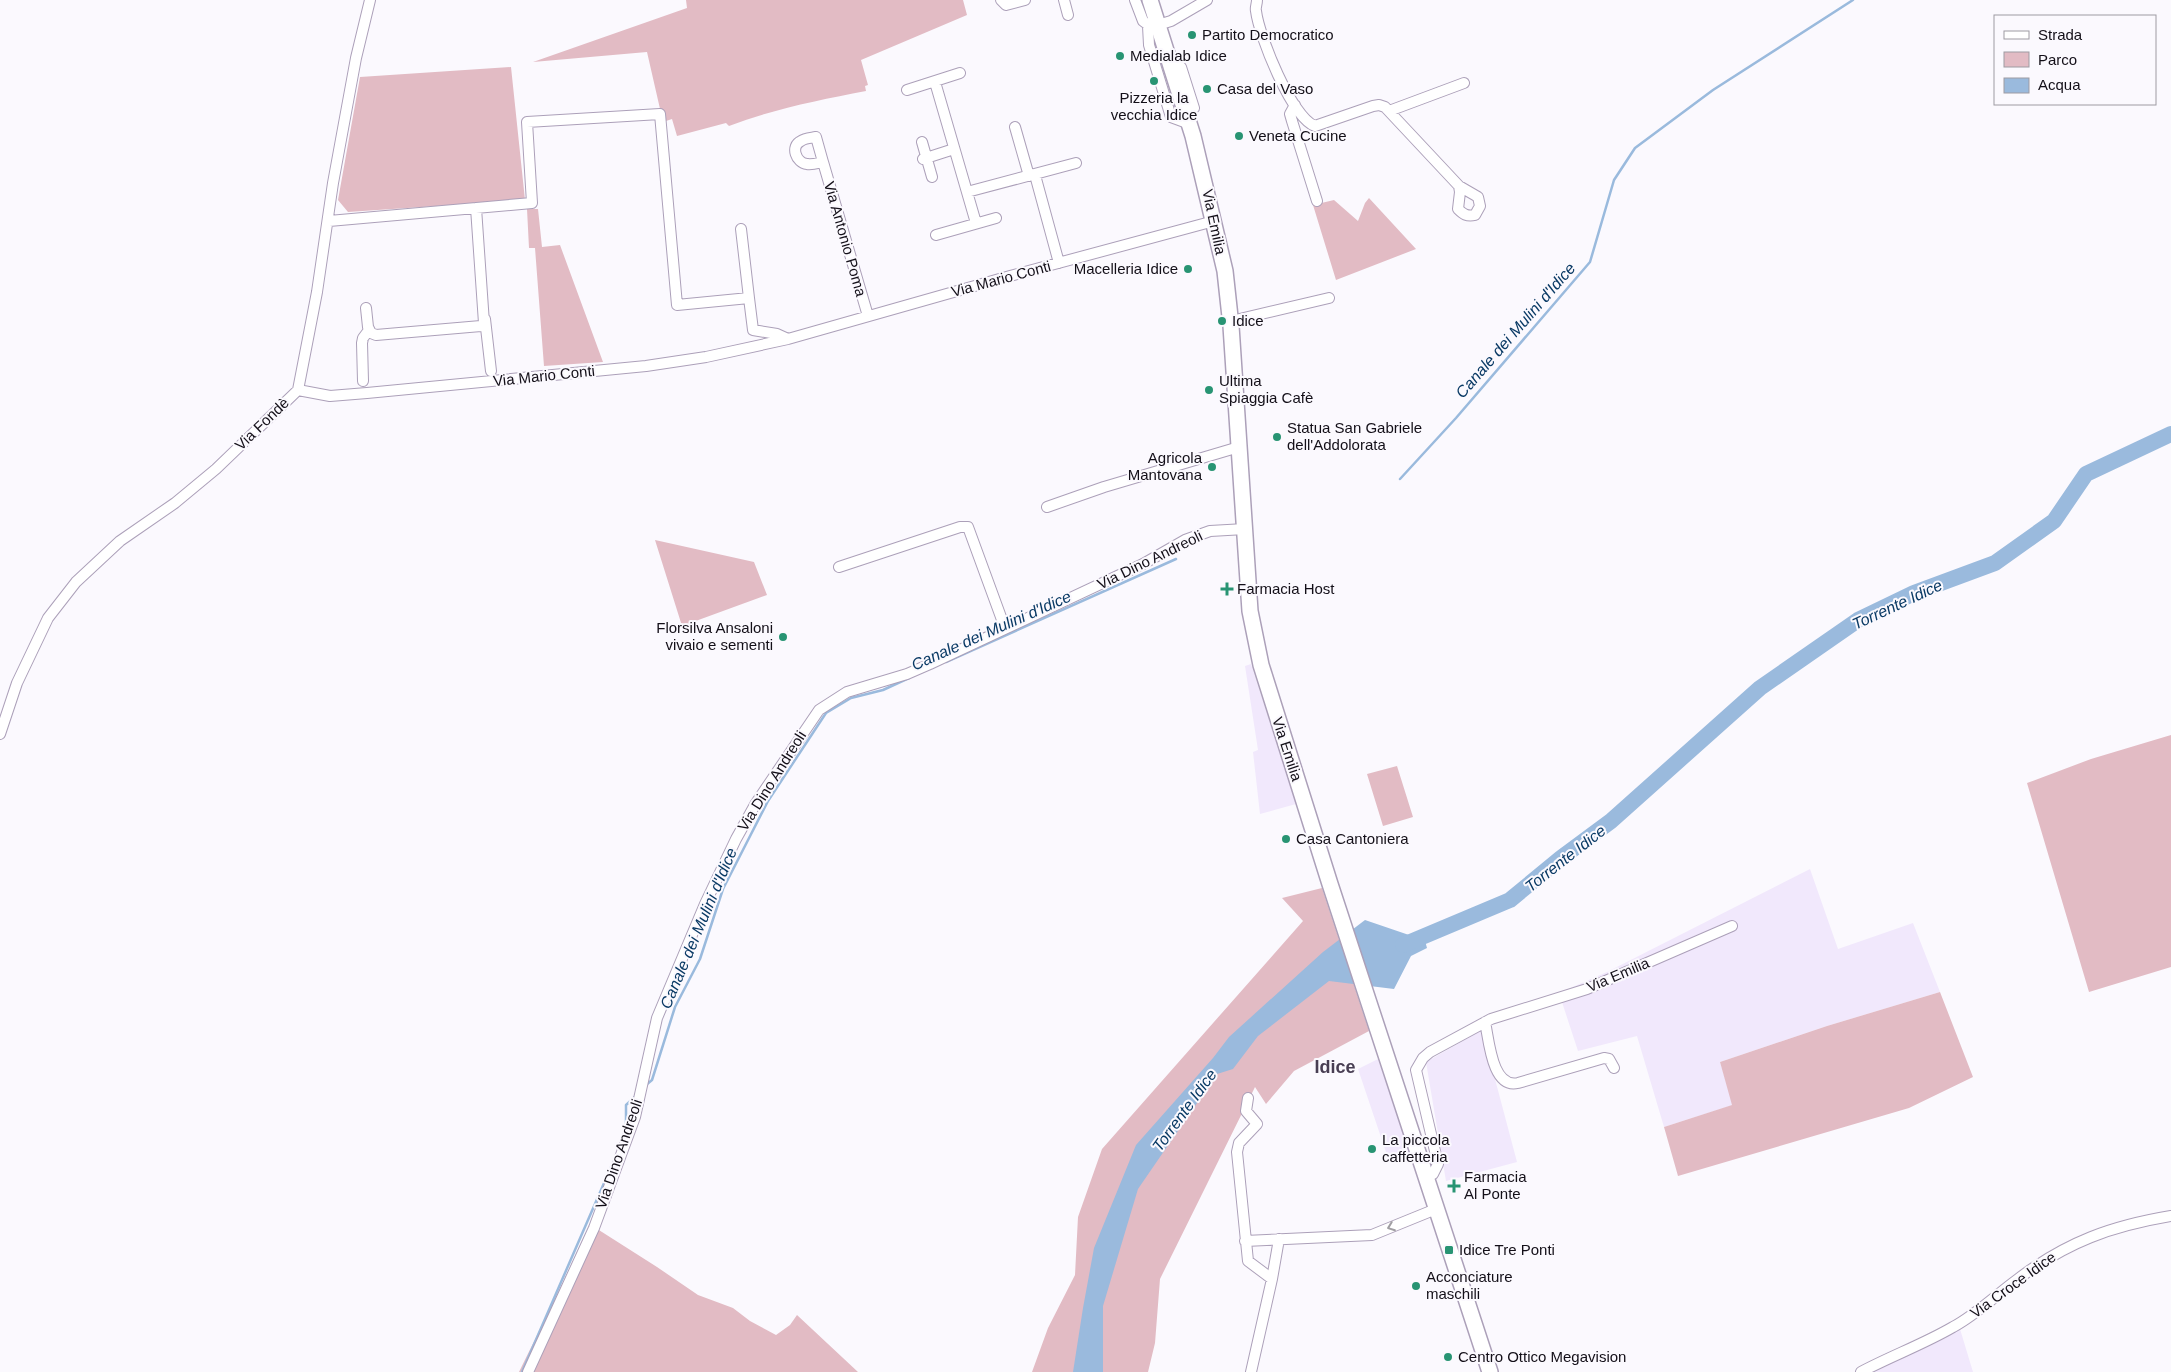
<svg xmlns="http://www.w3.org/2000/svg" width="2171" height="1372" viewBox="0 0 2171 1372" font-family="Helvetica,sans-serif">
	<style>
		.built { fill: #f1e8fc }
		.green { fill: #e2bbc4 }
		.water { fill: #9abadd }
		.lines { fill: none; stroke-linecap: round; stroke-linejoin: round }
		.stream { stroke: #9abadd; stroke-width: 2.5 }
		.river { stroke: #9abadd; stroke-width: 16 }
		.street-casing { stroke: #aca0b9; stroke-width: 12 }
		.primary-casing { stroke: #aca0b9; stroke-width: 18 }
		.street { stroke: #fff; stroke-width: 10 }
		.primary { stroke: #fff; stroke-width: 15 }
		.oneway { stroke: #a19fa3 }
		.poi-dot { fill: #289473; stroke: #fbf9fe; stroke-width: 2 }
		.labels { text-anchor: middle; stroke-width: 4; stroke-linejoin: round; paint-order: stroke }
		.poi-label { font-size: 15px; fill: #130f18; stroke: #fbf9fe; text-anchor: start }
		.street-label { font-size: 15px; fill: #130f18; stroke: #fbf9fe }
		.water-label { font-size: 16px; font-style: italic; fill: #0a3a65; stroke: #fbf9fe }
		.quarter-label { font-size: 18px; font-weight: bold; fill: #483e53; stroke: #fbf9fe }
	</style>
	<rect width="100%" height="100%" fill="#fbf9fe"/>
	<path class="built" d="M 1251,664 L 1296,804 L 1260,814 L 1253,752 L 1258,750 L 1245,666 Z
		M 1810,869 L 1838,949 L 1913,923 L 1940,992 L 1827,1026 L 1720,1062 L 1733,1105 L 1664,1127 L 1637,1036 L 1578,1051 L 1559,993 L 1607,972 Z
		M 1482,1030 L 1517,1162 L 1446,1181 L 1426,1062 Z
		M 1378,1059 L 1411,1154 L 1389,1161 L 1358,1069 Z
		M 1960,1329 L 1973,1372 L 1858,1372 L 1927,1339 Z"/>
	<path class="green" d="M 686,0 L 963,0 L 967,15 L 861,60 L 868,85 L 865,86 L 866,91 C 819,100 774,109 729,126 L 726,123 L 677,136 L 672,119 L 663,122 L 647,52 L 533,62 L 687,8 Z
		M 511,67 L 525,200 L 348,212 L 338,200 L 360,77 Z
		M 1369,198 L 1416,249 L 1336,280 L 1313,205 L 1334,200 L 1358,221 L 1365,203 Z
		M 527,209 L 538,209 L 542,247 L 560,245 L 603,362 L 544,366 L 535,248 L 529,248 Z
		M 655,540 L 754,562 L 767,595 L 682,626 Z
		M 2171,735 L 2171,967 L 2089,992 L 2027,783 L 2091,759 Z
		M 1397,766 L 1413,817 L 1383,826 L 1367,774 Z
		M 1322,888 L 1369,1031 L 1294,1071 L 1266,1104 L 1255,1087 L 1160,1279 L 1155,1343 L 1148,1372 L 1032,1372 L 1048,1328 L 1075,1275 L 1078,1217 L 1102,1149 L 1303,921 L 1282,898 Z
		M 1940,992 L 1973,1077 L 1909,1108 L 1678,1176 L 1664,1127 L 1732,1105 L 1720,1062 L 1827,1026 Z
		M 591,1225 L 657,1267 L 698,1295 L 733,1308 L 750,1321 L 776,1335 L 790,1325 L 797,1315 L 858,1372 L 519,1372 Z"/>
	<path class="water" d="M 1365,920 L 1409,935 L 1422,930 L 1427,948 L 1411,956 L 1394,989 L 1329,981 L 1258,1036 L 1233,1069 L 1217,1074 L 1138,1189 L 1103,1306 L 1103,1372 L 1073,1372 L 1083,1308 L 1094,1248 L 1136,1145 L 1213,1058 L 1229,1037 L 1323,952 Z"/>
	<g class="lines">
		<path class="stream" d="M 1400,479 L 1456,418 L 1590,262 L 1614,180 L 1635,148 L 1713,90 L 1853,0
			M 946,662 L 1176,559
			M 646,1085 L 652,1080 L 675,1007 L 700,959 L 723,889 L 768,801 L 826,713 L 851,698 L 883,690 L 909,678
			M 626,1130 L 626,1105 L 637,1095
			M 522,1372 L 611,1167"/>
		<path class="river" d="M 1403,945 L 1510,900 L 1561,858 L 1611,821 L 1760,688 L 1858,620 L 1914,593 L 1995,563 L 2054,521 L 2086,474 L 2171,434"/>
		<defs>
			<path id="street" d="M 1001,0 L 1006,5 L 1025,0
				M 1064,0 L 1068,15
				M 1135,0 L 1143,21 L 1151,27 L 1171,21 L 1207,0
				M 1257,0 C 1257,4 1255,8 1256,11 C 1259,36 1292,118 1315,126 L 1373,106 L 1379,105 L 1385,107 L 1459,186 L 1478,197 L 1480,206 L 1475,215 C 1467,217 1463,214 1458,209 L 1460,192 L 1459,186
				M 1148,26 L 1149,45 L 1171,117 L 1190,124
				M 1170,64 L 1181,67 L 1194,108 L 1187,114
				M 935,82 L 976,223
				M 907,90 L 960,73
				M 1295,105 L 1290,114 L 1292,121 L 1317,201
				M 1389,111 L 1464,83
				M 1015,127 L 1029,176
				M 816,137 L 823,162 C 818,163 812,165 807,164 C 796,163 790,146 801,141 C 805,138 811,138 816,137 Z
				M 922,142 L 932,177
				M 923,159 L 954,149
				M 823,162 L 868,316
				M 1035,175 L 1059,263
				M 967,192 L 1076,163
				M 329,221 L 532,203 L 527,122 L 660,114 L 677,305 L 749,298 L 753,330 L 777,334 L 788,339
				M 741,229 L 749,298
				M 936,235 L 996,218
				M 366,308 L 368,327 L 371,333 L 376,335 L 481,326 L 484,323 L 476,208
				M 485,319 L 491,371
				M 1231,321 L 1329,298
				M 363,381 L 362,343 L 363,338 L 369,330
				M 298,390 L 330,396 L 367,393 L 646,366 L 706,357 L 788,339 L 1010,276 L 1214,221
				M 1047,507 L 1104,487 L 1239,447
				M 839,567 L 960,527 L 968,527 L 1005,628
				M 0,734 L 17,683 L 48,618 L 76,582 L 120,541 L 175,503 L 216,469 L 298,390 L 317,292 L 333,183 L 356,58 L 370,0
				M 1485,1022 C 1489,1040 1492,1089 1518,1083 L 1604,1058 L 1609,1059 L 1614,1068
				M 1248,1098 L 1246,1111 L 1257,1124 L 1239,1143 L 1237,1152 L 1248,1261 L 1272,1279
				M 1426,1178 L 1433,1174 L 1438,1164 L 1416,1070 L 1423,1058 L 1430,1052 L 1491,1019 L 1587,989 L 1732,926
				M 1245,1241 L 1372,1235 L 1436,1209
				M 528,1372 L 594,1228 L 635,1117 L 657,1018 L 705,904 L 736,839 L 756,803 L 819,710 L 847,692 L 907,674 L 930,664 L 1143,564 L 1185,540 L 1210,531 L 1245,529
				M 1251,1372 L 1272,1279 L 1279,1239
				M 1861,1372 C 1891,1356 1924,1344 1953,1327 C 1977,1314 1996,1295 2018,1279 C 2067,1242 2111,1226 2171,1216"/>
			<path id="primary" d="M 1150,0 L 1193,136 L 1225,271 L 1231,326 L 1250,611 L 1261,665 L 1330,884 L 1490,1372"/>
		</defs>
		<use href="#street" class="street-casing"/>
		<use href="#primary" class="primary-casing"/>
		<use href="#street" class="street"/>
		<use href="#primary" class="primary"/>
	</g>
	<defs><path id="oneway-chevron" d="M-2-3.5L2.5 0L-2 3.5" fill="none" stroke-width="1.6" stroke-linecap="round" stroke-linejoin="round" transform="scale(1.25)"/></defs>
	<use class="oneway" href="#oneway-chevron" transform="translate(1391 1227) rotate(159)"/>
	<g class="poi-dot">
		<circle cx="1192" cy="35" r="5"/>
		<circle cx="1120" cy="56" r="5"/>
		<circle cx="1154" cy="81" r="5"/>
		<circle cx="1207" cy="89" r="5"/>
		<circle cx="1239" cy="136" r="5"/>
		<circle cx="1188" cy="269" r="5"/>
		<circle cx="1222" cy="321" r="5"/>
		<circle cx="1209" cy="390" r="5"/>
		<circle cx="1277" cy="437" r="5"/>
		<circle cx="1212" cy="467" r="5"/>
		<path d="M1224.5 581.5h5v5h5v5h-5v5h-5v-5h-5v-5h5z"/>
		<circle cx="783" cy="637" r="5"/>
		<circle cx="1286" cy="839" r="5"/>
		<circle cx="1372" cy="1149" r="5"/>
		<path d="M1451.5 1178.5h5v5h5v5h-5v5h-5v-5h-5v-5h5z"/>
		<rect x="1444" y="1245" width="10" height="10" rx="2.5"/>
		<circle cx="1416" cy="1286" r="5"/>
		<circle cx="1448" cy="1357" r="5"/>
	</g>
	<g class="labels">
		<g class="poi-label">
			<text x="1202" y="40">Partito Democratico</text>
			<text x="1130" y="61">Medialab Idice</text>
			<text x="1217" y="94">Casa del Vaso</text>
			<text x="1154" y="103" text-anchor="middle">Pizzeria la<tspan x="1154" dy="17">vecchia Idice</tspan></text>
			<text x="1249" y="141">Veneta Cucine</text>
			<text x="1178" y="274" text-anchor="end">Macelleria Idice</text>
			<text x="1232" y="326">Idice</text>
			<text x="1219" y="386">Ultima<tspan x="1219" dy="17">Spiaggia Cafè</tspan></text>
			<text x="1287" y="433">Statua San Gabriele<tspan x="1287" dy="17">dell'Addolorata</tspan></text>
			<text x="1202" y="463" text-anchor="end">Agricola<tspan x="1202" dy="17">Mantovana</tspan></text>
			<text x="1237" y="594">Farmacia Host</text>
			<text x="773" y="633" text-anchor="end">Florsilva Ansaloni<tspan x="773" dy="17">vivaio e sementi</tspan></text>
			<text x="1296" y="844">Casa Cantoniera</text>
			<text x="1382" y="1145">La piccola<tspan x="1382" dy="17">caffetteria</tspan></text>
			<text x="1464" y="1182">Farmacia<tspan x="1464" dy="17">Al Ponte</tspan></text>
			<text x="1459" y="1255">Idice Tre Ponti</text>
			<text x="1426" y="1282">Acconciature<tspan x="1426" dy="17">maschili</tspan></text>
			<text x="1458" y="1362">Centro Ottico Megavision</text>
		</g>
		<g class="street-label">
			<text transform="translate(1214 222) rotate(78)" y="5">Via Emilia</text>
			<text transform="translate(845 239) rotate(74)" y="5">Via Antonio Poma</text>
			<text transform="translate(1001 279) rotate(-15)" y="5">Via Mario Conti</text>
			<text transform="translate(544 376) rotate(-6)" y="5">Via Mario Conti</text>
			<text transform="translate(262 424) rotate(-44)" y="5">Via Fondè</text>
			<text transform="translate(1150 560) rotate(-26)" y="5">Via Dino Andreoli</text>
			<text transform="translate(1287 749) rotate(72)" y="5">Via Emilia</text>
			<text transform="translate(772 781) rotate(-58)" y="5">Via Dino Andreoli</text>
			<text transform="translate(1618 975) rotate(-23)" y="5">Via Emilia</text>
			<text transform="translate(619 1154) rotate(-71)" y="5">Via Dino Andreoli</text>
			<text transform="translate(2013 1285) rotate(-36)" y="5">Via Croce Idice</text>
		</g>
		<g class="water-label">
			<text transform="translate(1515 330) rotate(-49)" y="6">Canale dei Mulini d'Idice</text>
			<text transform="translate(1897 604) rotate(-25)" y="6">Torrente Idice</text>
			<text transform="translate(991 630) rotate(-24)" y="6">Canale dei Mulini d'Idice</text>
			<text transform="translate(1565 858) rotate(-38)" y="6">Torrente Idice</text>
			<text transform="translate(698 928) rotate(-67)" y="6">Canale dei Mulini d'Idice</text>
			<text transform="translate(1184 1110) rotate(-54)" y="6">Torrente Idice</text>
		</g>
		<g class="quarter-label">
			<text x="1335" y="1073">Idice</text>
		</g>
	</g>
	<rect x="1994" y="15" width="162" height="90" fill="#fbf9fe" stroke="#9e9ba2"/>
	<rect x="2004" y="31" width="25" height="8" fill="#ffffff" stroke="#9e9ba2"/>
	<text x="2038" y="40" font-size="15" fill="#130f18">Strada</text>
	<rect x="2004" y="52" width="25" height="15" fill="#e2bbc4" stroke="#9e9ba2"/>
	<text x="2038" y="65" font-size="15" fill="#130f18">Parco</text>
	<rect x="2004" y="78" width="25" height="15" fill="#9abadd" stroke="#9e9ba2"/>
	<text x="2038" y="90" font-size="15" fill="#130f18">Acqua</text>
</svg>
